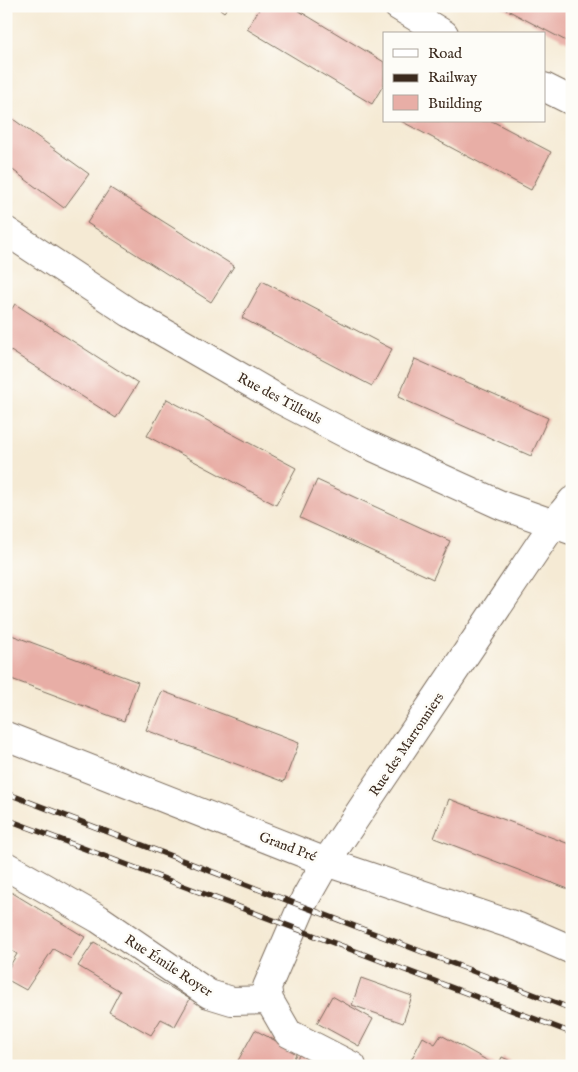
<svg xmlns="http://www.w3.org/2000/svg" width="578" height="1072" viewBox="0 0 578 1072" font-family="'IM FELL English',serif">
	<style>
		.building { fill: #e8aea6 }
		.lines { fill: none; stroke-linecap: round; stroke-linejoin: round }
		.minor-casing { stroke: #7c6d5e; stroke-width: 30 }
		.minor { stroke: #fff; stroke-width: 28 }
		.rail-casing { stroke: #3b2a1e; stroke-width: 5.5 }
		.rail { stroke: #fdfcf7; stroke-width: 4; stroke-dasharray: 11; stroke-linecap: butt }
		.labels { text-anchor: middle; stroke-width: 5; stroke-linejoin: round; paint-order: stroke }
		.street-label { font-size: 14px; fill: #3b2a1e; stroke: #fdfcf7 }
	</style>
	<rect width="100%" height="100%" fill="#fdfcf7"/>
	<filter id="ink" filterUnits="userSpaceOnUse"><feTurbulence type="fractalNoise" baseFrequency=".02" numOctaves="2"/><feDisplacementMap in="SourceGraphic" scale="10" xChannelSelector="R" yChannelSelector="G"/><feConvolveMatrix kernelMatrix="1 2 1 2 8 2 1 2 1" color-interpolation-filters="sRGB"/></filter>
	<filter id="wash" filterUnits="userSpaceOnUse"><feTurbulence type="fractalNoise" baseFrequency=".0096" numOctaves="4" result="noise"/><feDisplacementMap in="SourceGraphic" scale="20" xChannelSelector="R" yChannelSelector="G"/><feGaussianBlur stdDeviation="1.12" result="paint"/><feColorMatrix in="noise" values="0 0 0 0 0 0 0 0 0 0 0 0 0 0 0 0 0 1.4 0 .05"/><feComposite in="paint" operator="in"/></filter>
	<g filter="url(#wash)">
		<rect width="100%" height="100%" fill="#f5ead4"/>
		<g id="blocks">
			<path class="building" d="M 216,6 L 229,6 L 224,12 Z
				M 261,6 L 291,6 L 384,62 L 384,84 L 372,104 L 250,31 L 247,29 Z
				M 500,6 L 572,6 L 572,44 L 526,20 Z
				M 6,114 L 89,174 L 64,208 L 6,165 Z
				M 401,121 L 492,121 L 551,152 L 531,190 Z
				M 110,188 L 234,266 L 211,302 L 87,223 Z
				M 262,281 L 392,349 L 372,386 L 242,318 Z
				M 15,304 L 138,383 L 116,418 L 6,348 L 6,318 Z
				M 415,359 L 548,418 L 531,456 L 398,397 Z
				M 167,399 L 296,468 L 276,505 L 147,436 Z
				M 317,480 L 450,541 L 433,579 L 300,518 Z
				M 6,633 L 138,682 L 124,721 L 6,677 Z
				M 162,691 L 299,743 L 284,782 L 146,730 Z
				M 449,799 L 572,845 L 571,890 L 434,838 Z
				M 6,889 L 85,937 L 71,959 L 53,949 L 26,990 L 6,979 L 6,972 L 17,954 L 6,947 Z
				M 94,942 L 190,999 L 175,1026 L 161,1019 L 151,1035 L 109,1012 L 120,991 L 78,966 Z
				M 361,978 L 412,996 L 403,1023 L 352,1005 Z
				M 332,996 L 373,1019 L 359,1046 L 317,1023 Z
				M 255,1030 L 297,1052 L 290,1066 L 235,1066 Z
				M 441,1035 L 465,1048 L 497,1066 L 408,1066 L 423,1037 L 435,1044 Z
				M 300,1053 L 324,1066 L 293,1066 Z
				M 502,1057 L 521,1066 L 498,1066 Z"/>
		</g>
	</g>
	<g filter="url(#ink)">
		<use href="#blocks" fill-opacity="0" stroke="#7c6d5e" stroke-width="1"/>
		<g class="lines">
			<defs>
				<path id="minor" d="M 398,6 L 444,34
					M 544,87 L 572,101
					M 6,231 L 130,313 L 277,398 L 362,442 L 503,506 L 571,530
					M 6,736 L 326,862 L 519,927 L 572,950
					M 6,866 L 99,919 L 209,994 L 232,1001 L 269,1000
					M 352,1066 L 288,1033 L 269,1000 L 267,987 L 305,899 L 326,862 L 554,523 L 572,501"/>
			</defs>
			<use href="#minor" class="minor-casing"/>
			<use href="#minor" class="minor"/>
			<defs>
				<path id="rail" d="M 6,793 L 572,1009
					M 6,819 L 572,1033"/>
			</defs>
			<use href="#rail" class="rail-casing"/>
			<use href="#rail" class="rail"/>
		</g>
	</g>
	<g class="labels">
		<g class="street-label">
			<text transform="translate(280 398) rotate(28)" y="5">Rue des Tilleuls</text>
			<text transform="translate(406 744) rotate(-56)" y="5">Rue des Marronniers</text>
			<text transform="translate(288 846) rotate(21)" y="5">Grand Pré</text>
			<text transform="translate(169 965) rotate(33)" y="5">Rue Émile Royer</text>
		</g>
	</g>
	<rect width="578" height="1072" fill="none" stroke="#fdfcf7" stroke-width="25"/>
	<rect x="383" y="32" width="162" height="90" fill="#fdfcf7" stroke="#afa8a0"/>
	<rect x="393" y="49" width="25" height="8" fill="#ffffff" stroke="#afa8a0"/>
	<text x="428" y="58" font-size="15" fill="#3b2a1e">Road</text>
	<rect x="393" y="74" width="25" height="8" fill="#3b2a1e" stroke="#afa8a0"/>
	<text x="428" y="82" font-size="15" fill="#3b2a1e">Railway</text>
	<rect x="393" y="95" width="25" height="15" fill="#e8aea6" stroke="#afa8a0"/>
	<text x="428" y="108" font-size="15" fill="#3b2a1e">Building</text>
</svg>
